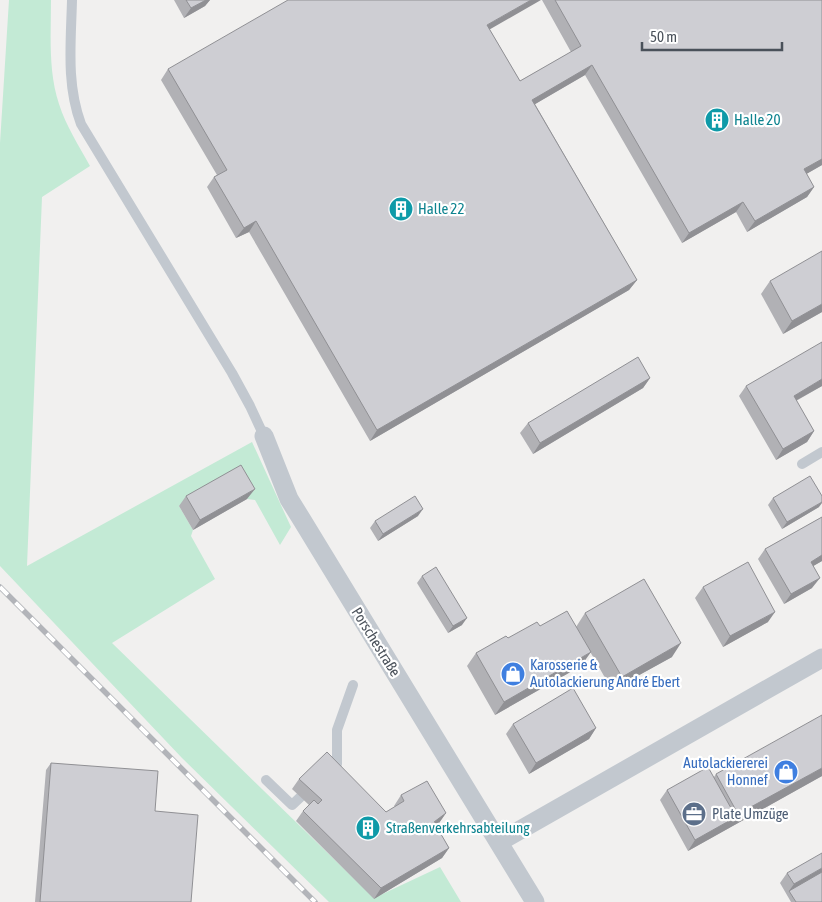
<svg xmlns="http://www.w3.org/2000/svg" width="822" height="902" viewBox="0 0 822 902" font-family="'Asap Condensed',sans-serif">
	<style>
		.green { fill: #c3ead5 }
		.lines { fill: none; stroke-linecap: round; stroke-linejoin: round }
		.lane { stroke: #c2c8cf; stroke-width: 10 }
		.street { stroke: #c2c8cf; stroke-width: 19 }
		.rail-casing { stroke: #b2b4b9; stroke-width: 5.5 }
		.rail { stroke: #fff; stroke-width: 4; stroke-dasharray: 11; stroke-linecap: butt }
		.wall { fill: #b1b1b5 }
		.shaded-wall { fill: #909094 }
		.building { fill: #ceced3; stroke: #909094 }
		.labels { text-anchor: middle; stroke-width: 4.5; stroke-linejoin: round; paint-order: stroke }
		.culture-label { font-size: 15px; fill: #0d838f; stroke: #fff; text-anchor: start }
		.street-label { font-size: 15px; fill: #4a515a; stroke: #fff }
		.shop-label { font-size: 15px; fill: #366cbe; stroke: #fff; text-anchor: start }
		.service-label { font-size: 15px; fill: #4e5e75; stroke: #fff; text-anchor: start }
	</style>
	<rect width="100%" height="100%" fill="#f1f0ef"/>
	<path class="green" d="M 9,0 L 51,0 C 51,34 48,71 59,104 C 66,126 79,146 90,166 L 42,197 L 27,566 L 252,442 L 291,527 L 280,545 L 255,500 L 247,499 L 234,475 L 179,506 L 193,530 L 191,536 L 215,579 L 112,643 L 374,898 L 440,867 L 461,902 L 329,902 L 182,758 L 0,566 L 0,143 Z"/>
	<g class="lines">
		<path class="lane" d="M 72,0 C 71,42 66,84 81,124 L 232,373 L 250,406 L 264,436
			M 802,464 L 822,452
			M 328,772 L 337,764 L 337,730 L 353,685
			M 266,780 L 292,805 L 310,788"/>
		<path class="street" d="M 264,436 L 289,499 L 302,520 L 535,902
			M 499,842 L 822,658"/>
		<defs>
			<path id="rail" d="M 0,587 L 315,902"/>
		</defs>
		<use href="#rail" class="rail-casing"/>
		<use href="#rail" class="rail"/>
	</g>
	<path class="wall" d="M 174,0 L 210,0 L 205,6 L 184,18 Z
		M 542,0 L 822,0 L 822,165 L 806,174 L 814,187 L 807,197 L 747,232 L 736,212 L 682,243 L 585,75 L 535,104 L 637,280 L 629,290 L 370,441 L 249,232 L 236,238 L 207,187 L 214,177 L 217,175 L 161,80 L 168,69 L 490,30 L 520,81 L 571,52 Z
		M 770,281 L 822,312 L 783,334 L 761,294 Z
		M 650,378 L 643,388 L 533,454 L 520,433 L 528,423 Z
		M 746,386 L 822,386 L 796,401 L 814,431 L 807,442 L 776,460 L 739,396 Z
		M 186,496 L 247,499 L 193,530 L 179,506 Z
		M 773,498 L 819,507 L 782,529 L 768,505 Z
		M 418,516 L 378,541 L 370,528 L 375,521 Z
		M 822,517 L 822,561 L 813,566 L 812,588 L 784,604 L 758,559 L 765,549 Z
		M 422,576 L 462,625 L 448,633 L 417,583 Z
		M 703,587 L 768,622 L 723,647 L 695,598 Z
		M 585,613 L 672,657 L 612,690 L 576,627 Z
		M 540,626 L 581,666 L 495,715 L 467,666 L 476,653 L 508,638 Z
		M 513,724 L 596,728 L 589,739 L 529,774 L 506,734 Z
		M 51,763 L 155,811 L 191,902 L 35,902 L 46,770 Z
		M 716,774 L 822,776 L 688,851 L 660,800 L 667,790 L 714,777 Z
		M 299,779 L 386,812 L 395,807 L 394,806 L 401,795 L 446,813 L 439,823 L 436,826 L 449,848 L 442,858 L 374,899 L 296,821 L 303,811 L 309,805 L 292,789 Z
		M 787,873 L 822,902 L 791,902 L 780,883 Z"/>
	<path class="shaded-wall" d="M 206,0 L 210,0 L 205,6 L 184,18 L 191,8 Z
		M 531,0 L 541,0 L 480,35 L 487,25 Z
		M 592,65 L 585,75 L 525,110 L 532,100 Z
		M 822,159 L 822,165 L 796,180 L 804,169 Z
		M 814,187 L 807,197 L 747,232 L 755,221 Z
		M 743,202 L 736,212 L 682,243 L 689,233 Z
		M 256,221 L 249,232 L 236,238 L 244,228 Z
		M 637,280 L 629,290 L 370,441 L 377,430 Z
		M 822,304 L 822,312 L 783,334 L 792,321 Z
		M 650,378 L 643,388 L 533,454 L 540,443 Z
		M 822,379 L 822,386 L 786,406 L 794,396 Z
		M 814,431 L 807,442 L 776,460 L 783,449 Z
		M 255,489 L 247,499 L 193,530 L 200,520 Z
		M 822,502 L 822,503 L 819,507 L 782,529 L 787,522 Z
		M 423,509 L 418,516 L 378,541 L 383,534 Z
		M 822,555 L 822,561 L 803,572 L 811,562 Z
		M 820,578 L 812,588 L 784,604 L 791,594 Z
		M 775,612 L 768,622 L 723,647 L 730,636 Z
		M 467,618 L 462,625 L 448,633 L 453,626 Z
		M 681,643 L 672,657 L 612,690 L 622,677 Z
		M 591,652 L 581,666 L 495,715 L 504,702 Z
		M 596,728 L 589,739 L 529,774 L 536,763 Z
		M 822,768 L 822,776 L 688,851 L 695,840 L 736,817 L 738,814 Z
		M 446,813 L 439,823 L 427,832 L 434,822 Z
		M 449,848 L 442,858 L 374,899 L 381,888 Z
		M 822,868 L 822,874 L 789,891 L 794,884 Z"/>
	<path class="building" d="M 186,0 L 206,0 L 191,8 Z
		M 288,0 L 531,0 L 487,25 L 520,81 L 581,46 L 555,0 L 822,0 L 822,159 L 804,169 L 814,187 L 755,221 L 743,202 L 689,233 L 592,65 L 532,100 L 637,280 L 377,430 L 256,221 L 244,228 L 214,177 L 227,170 L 168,69 Z
		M 822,251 L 822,304 L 792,321 L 770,281 Z
		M 822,342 L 822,379 L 794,396 L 814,431 L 783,449 L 746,386 Z
		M 638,357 L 650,378 L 540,443 L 528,423 Z
		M 241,465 L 255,489 L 200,520 L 186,496 Z
		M 810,476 L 822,496 L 822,502 L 787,522 L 773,498 Z
		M 415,496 L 423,509 L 383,534 L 375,521 Z
		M 822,517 L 822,555 L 811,562 L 820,578 L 791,594 L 765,549 Z
		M 748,562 L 775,612 L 730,636 L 703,587 Z
		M 436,567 L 467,618 L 453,626 L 422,576 Z
		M 644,579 L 681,643 L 622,677 L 585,613 Z
		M 567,611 L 591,652 L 504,702 L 476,653 L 506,636 L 508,638 L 537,622 L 540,626 Z
		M 573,688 L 596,728 L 536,763 L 513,724 Z
		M 822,715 L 822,768 L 738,814 L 716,774 Z
		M 327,752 L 386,812 L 404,801 L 401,795 L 427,781 L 446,813 L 434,822 L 449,848 L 381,888 L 303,811 L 314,800 L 318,804 L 322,800 L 299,779 Z
		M 51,763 L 158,771 L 155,811 L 198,815 L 191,902 L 40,902 Z
		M 708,767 L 736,817 L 695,840 L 667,790 Z
		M 822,853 L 822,868 L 794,884 L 787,873 Z
		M 822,872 L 822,902 L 796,902 L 789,891 Z"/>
	<defs>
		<symbol id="building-disc" viewBox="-11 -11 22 22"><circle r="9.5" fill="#0f9aa8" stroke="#fff"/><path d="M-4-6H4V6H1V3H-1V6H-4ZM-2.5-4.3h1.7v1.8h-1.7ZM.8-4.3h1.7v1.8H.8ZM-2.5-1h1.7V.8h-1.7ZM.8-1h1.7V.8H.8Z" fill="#fff"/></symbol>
		<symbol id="shop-disc" viewBox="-11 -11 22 22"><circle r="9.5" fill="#3f7fe0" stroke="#fff"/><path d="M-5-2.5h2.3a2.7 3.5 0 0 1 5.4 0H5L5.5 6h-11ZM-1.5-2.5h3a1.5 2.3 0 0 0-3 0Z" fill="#fff"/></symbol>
		<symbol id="office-disc" viewBox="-11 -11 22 22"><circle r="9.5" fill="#5c6f8a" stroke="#fff"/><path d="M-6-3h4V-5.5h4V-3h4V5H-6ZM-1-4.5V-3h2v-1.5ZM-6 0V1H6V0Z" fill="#fff"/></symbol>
	</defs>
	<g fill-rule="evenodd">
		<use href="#building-disc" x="703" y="106" width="28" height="28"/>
		<use href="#building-disc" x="387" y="195" width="28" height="28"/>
		<use href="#shop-disc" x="499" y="660" width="28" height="28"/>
		<use href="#shop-disc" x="772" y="758" width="28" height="28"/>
		<use href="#office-disc" x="680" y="800" width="28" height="28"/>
		<use href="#building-disc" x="354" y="814" width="28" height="28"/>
	</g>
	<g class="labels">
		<g class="culture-label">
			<text x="734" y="125">Halle 20</text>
			<text x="418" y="214">Halle 22</text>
			<text x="386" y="833">Straßenverkehrsabteilung</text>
		</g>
		<g class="street-label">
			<text transform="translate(376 642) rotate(58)" y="5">Porschestraße</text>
		</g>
		<g class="shop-label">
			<text x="530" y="670">Karosserie &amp;<tspan x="530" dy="17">Autolackierung André Ebert</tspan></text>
			<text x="768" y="768" text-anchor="end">Autolackiererei<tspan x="768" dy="17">Honnef</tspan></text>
		</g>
		<g class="service-label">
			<text x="712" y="819">Plate Umzüge</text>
		</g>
	</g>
	<path d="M642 42v8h140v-8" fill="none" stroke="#4a515a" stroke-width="2.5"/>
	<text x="650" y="42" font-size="15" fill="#4a515a" stroke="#ffffff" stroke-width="4" paint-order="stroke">50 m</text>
</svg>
